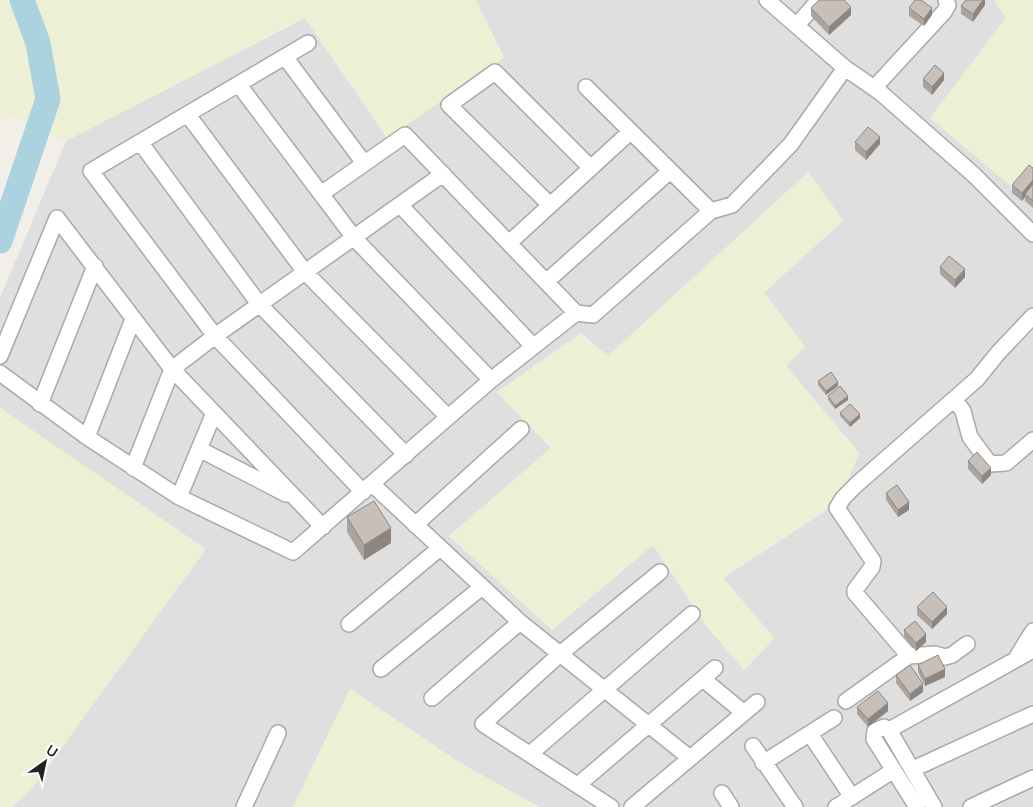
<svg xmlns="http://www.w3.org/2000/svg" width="1033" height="807" viewBox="0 0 1033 807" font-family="'Nunito Sans',sans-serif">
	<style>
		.residential { fill: #e0dfdf; fill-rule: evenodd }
		.farmland { fill: #eef0d5 }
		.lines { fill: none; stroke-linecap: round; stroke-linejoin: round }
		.river { stroke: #aad3df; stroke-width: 25 }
		.minor-casing { stroke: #a9a9a9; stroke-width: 18 }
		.minor { stroke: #fff; stroke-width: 15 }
		.wall { fill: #aba49e }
		.shaded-wall { fill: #8b8681 }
		.building { fill: #c7bfb8; stroke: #8b8681 }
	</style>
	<rect width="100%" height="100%" fill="#f2efe9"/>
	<path class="residential" d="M 476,0 L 994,0 L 1006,17 L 930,118 L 1033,187 L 1033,807 L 539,807 L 460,763 L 350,689 L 293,807 L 12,807 L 33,787 L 205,550 L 0,408 L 0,298 L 66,141 L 305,18 L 387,138 L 504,58 ZM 808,173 L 843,221 L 764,292 L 805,347 L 786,366 L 859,453 L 839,502 L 723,578 L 774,638 L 744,670 L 705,624 L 653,545 L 552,630 L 449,536 L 551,448 L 497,392 L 608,356 Z"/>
	<path class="farmland" d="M 0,0 L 476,0 L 504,58 L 387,138 L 305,18 L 66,141 L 4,114 L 0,124 Z
		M 994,0 L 1033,0 L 1033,187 L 1025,198 L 930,118 L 1006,17 Z
		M 808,172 L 843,220 L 764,293 L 805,347 L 786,366 L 859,453 L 839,502 L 723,578 L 774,639 L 744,670 L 705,624 L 653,545 L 552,630 L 449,536 L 551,448 L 497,392 L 581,333 L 608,356 Z
		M 0,408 L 206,549 L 33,787 L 12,807 L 0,807 Z
		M 350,689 L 460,763 L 539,807 L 293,807 Z"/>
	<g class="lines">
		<path class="river" d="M 0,241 L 48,99 L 38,43 L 22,0"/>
		<defs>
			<path id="minor" d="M 767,0 L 845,68 L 881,93 L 974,175 L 1033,234
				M 797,25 L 819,0
				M 308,43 L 91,171 L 215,336 L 363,492
				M 285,57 L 364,163
				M 239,85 L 355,239 L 491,380
				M 586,87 L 711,211
				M 874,88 L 944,12 L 948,5 L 946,0
				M 188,115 L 305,272 L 448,417
				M 140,142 L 259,304 L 406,455
				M 321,194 L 405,135 L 576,313
				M 550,205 L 449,105 L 495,72 L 591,168
				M 401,206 L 533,346
				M 509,243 L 630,132
				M 546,282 L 670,171
				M 0,356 L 57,218 L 172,369 L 323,527
				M 0,373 L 87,437 L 179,497 L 293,552 L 491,380 L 576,313 L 593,315 L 711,211 L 732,205 L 791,144 L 845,68
				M 954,399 L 963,411 L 970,437 L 990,464 L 1006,463 L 1033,440
				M 40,404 L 95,266
				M 87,437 L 133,319
				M 199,449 L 286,494
				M 133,468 L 172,369 L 215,336 L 443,174
				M 372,484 L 520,622 L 690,758
				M 179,497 L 214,413
				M 415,525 L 521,429
				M 349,624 L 440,548
				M 909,656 L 935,654 L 945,657 L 952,655 L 967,644
				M 1017,657 L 1033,631
				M 381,669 L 482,587
				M 703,679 L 744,713
				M 432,698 L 520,622
				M 846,701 L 909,656 L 855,593 L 855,590 L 872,567 L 873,561 L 837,508 L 843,498 L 856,485 L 977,379 L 998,353 L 1033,316
				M 889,730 L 934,807
				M 810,734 L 852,797
				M 753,746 L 795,807
				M 530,754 L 692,614
				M 763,763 L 834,718
				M 913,769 L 1033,714
				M 578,785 L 715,668
				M 722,793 L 731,807
				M 244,807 L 278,733
				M 611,807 L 483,724 L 560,654 L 660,572
				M 632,807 L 757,702
				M 836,807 L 894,770
				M 917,807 L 874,739 L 875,731 L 884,727 L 889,730 L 1033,650
				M 971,807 L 1033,778"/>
		</defs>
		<use href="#minor" class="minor-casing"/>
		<use href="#minor" class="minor"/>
	</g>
	<path class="wall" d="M 985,0 L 985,5 L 973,22 L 961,14 L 961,6 Z
		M 811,8 L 851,15 L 829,35 L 811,16 Z
		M 909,8 L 932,15 L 924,26 L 909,16 Z
		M 923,79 L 944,80 L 932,95 L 923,87 Z
		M 855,142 L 880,144 L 866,160 L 855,150 Z
		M 1033,168 L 1033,208 L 1025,201 L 1025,197 L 1022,201 L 1012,193 L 1012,185 Z
		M 940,267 L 965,277 L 955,288 L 940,274 Z
		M 818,381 L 838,386 L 826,395 L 818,385 Z
		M 828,396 L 848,400 L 835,409 L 828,400 Z
		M 840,413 L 860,418 L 850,427 L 840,416 Z
		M 968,461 L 991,475 L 982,484 L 968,469 Z
		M 886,493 L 909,510 L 898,517 L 886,500 Z
		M 347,517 L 391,543 L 364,560 L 347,532 Z
		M 917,607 L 947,614 L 932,629 L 917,615 Z
		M 904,630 L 926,642 L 916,651 L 904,637 Z
		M 918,665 L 945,677 L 925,686 L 918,672 Z
		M 896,675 L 923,692 L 910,701 L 896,683 Z
		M 857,707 L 888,711 L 868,727 L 857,714 Z"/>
	<path class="shaded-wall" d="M 983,0 L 985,0 L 985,5 L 973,22 L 973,14 Z
		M 851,7 L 851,15 L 829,35 L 829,27 Z
		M 932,8 L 932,15 L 924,26 L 924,19 Z
		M 944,73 L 944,80 L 932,95 L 932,87 Z
		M 880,137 L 880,144 L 866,160 L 866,152 Z
		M 1033,180 L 1033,187 L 1025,194 L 1025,197 L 1022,201 L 1022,193 Z
		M 965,269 L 965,277 L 955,288 L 955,280 Z
		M 838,382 L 838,386 L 826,395 L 826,391 Z
		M 848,396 L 848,400 L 835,409 L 835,406 Z
		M 860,414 L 860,418 L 850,427 L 850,423 Z
		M 991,468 L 991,475 L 982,484 L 982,476 Z
		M 909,502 L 909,510 L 898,517 L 898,510 Z
		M 391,528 L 391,543 L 364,560 L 364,545 Z
		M 947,607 L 947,614 L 932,629 L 932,622 Z
		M 926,634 L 926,642 L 916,651 L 916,643 Z
		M 945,669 L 945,677 L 925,686 L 925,679 Z
		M 923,684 L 923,692 L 910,701 L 910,694 Z
		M 888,703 L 888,711 L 868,727 L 868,719 Z"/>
	<path class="building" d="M 819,0 L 844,0 L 851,7 L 829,27 L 811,8 Z
		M 915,0 L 921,0 L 932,8 L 924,19 L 909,8 Z
		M 966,0 L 983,0 L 973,14 L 961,6 Z
		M 935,65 L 944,73 L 932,87 L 923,79 Z
		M 868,127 L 880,137 L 866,152 L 855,142 Z
		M 1029,165 L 1033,168 L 1033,180 L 1022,193 L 1012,185 Z
		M 1033,184 L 1033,201 L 1025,194 Z
		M 949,256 L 965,269 L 955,280 L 940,267 Z
		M 831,372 L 838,382 L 826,391 L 818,381 Z
		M 840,386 L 848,396 L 835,406 L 828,396 Z
		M 850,404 L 860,414 L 850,423 L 840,413 Z
		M 977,452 L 991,468 L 982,476 L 968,461 Z
		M 897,485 L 909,502 L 898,510 L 886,493 Z
		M 374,501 L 391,528 L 364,545 L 347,517 Z
		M 933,592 L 947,607 L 932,622 L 917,607 Z
		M 915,621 L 926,634 L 916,643 L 904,630 Z
		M 938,655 L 945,669 L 925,679 L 918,665 Z
		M 910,665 L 923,684 L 910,694 L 896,675 Z
		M 878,691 L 888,703 L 868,719 L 857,707 Z"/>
	<g transform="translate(45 762) rotate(33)" stroke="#ffffff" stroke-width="4" paint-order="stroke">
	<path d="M0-4L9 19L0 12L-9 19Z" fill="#222222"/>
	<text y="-8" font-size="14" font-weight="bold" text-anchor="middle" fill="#222222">U</text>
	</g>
</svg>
